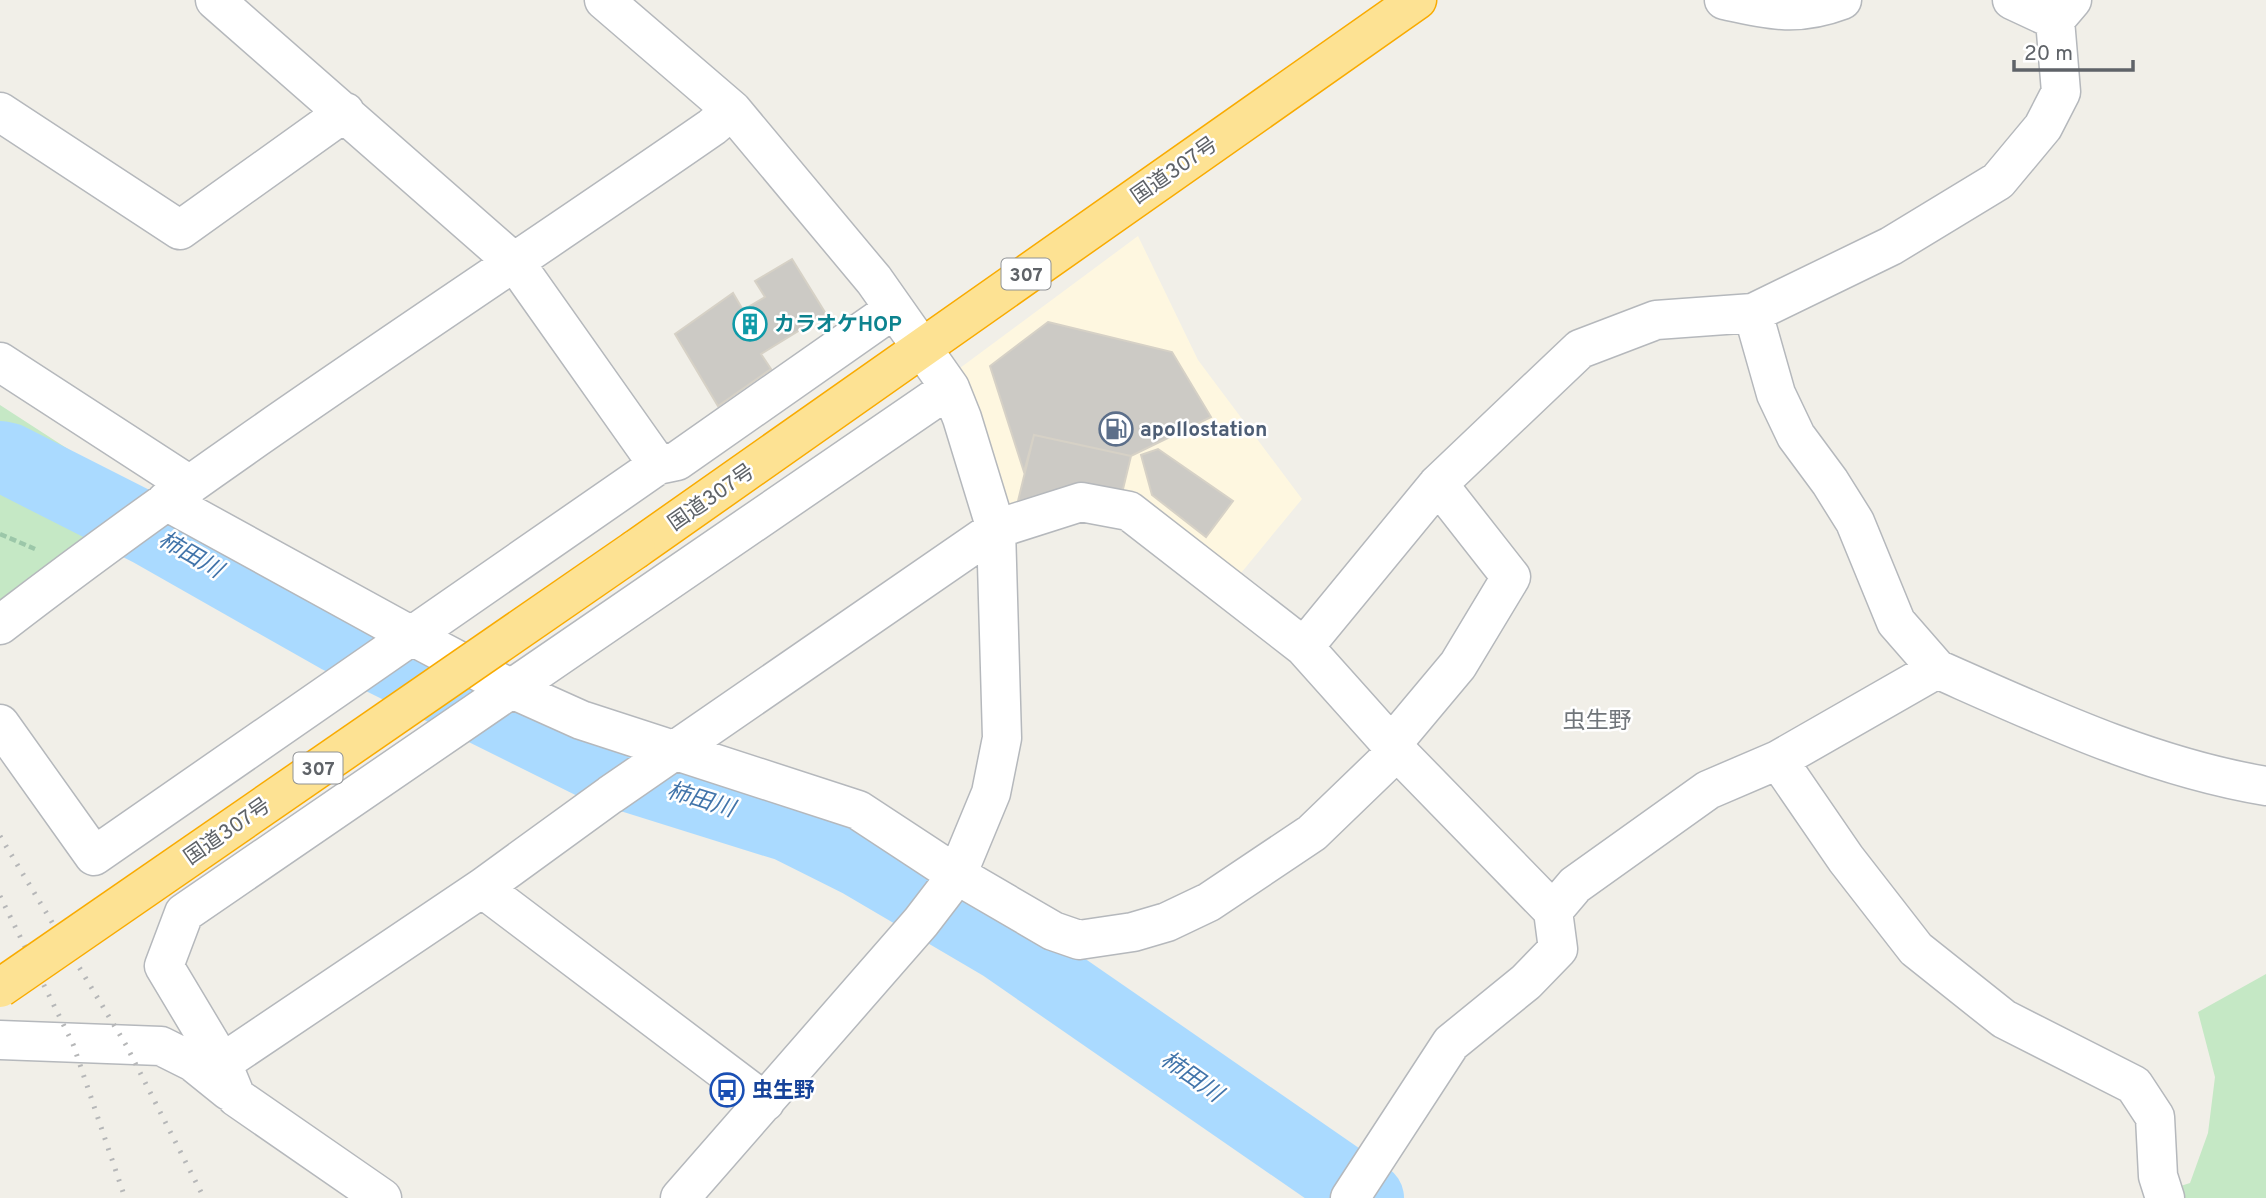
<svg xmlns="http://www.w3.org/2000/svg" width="2266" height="1198" viewBox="0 0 2266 1198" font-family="Overpass,'Noto Sans JP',sans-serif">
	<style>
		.commercial { fill: #fef7e0 }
		.green { fill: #c5e8c5 }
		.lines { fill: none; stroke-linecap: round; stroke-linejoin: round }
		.river { stroke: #aadaff; stroke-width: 72 }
		.building { fill: #cccac5; stroke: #d6d1c6; stroke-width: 2 }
		.minor-casing { stroke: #b5b8bc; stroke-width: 41 }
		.highway-casing { stroke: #f9ab00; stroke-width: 41 }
		.path { stroke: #9cc7a9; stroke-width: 4.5; stroke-dasharray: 7 3.5; stroke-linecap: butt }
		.minor { stroke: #fff; stroke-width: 38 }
		.highway { stroke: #fde293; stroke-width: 38 }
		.rail { stroke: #b6b7b8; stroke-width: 5; stroke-dasharray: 2 9; stroke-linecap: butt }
		.highway-bridge-casing { stroke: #f9ab00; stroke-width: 41; stroke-linecap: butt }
		.highway-bridge { stroke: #fde293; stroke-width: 38 }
		.labels { text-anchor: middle; stroke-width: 5; stroke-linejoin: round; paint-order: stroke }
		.shield { fill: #fff; stroke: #8f9295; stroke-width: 2 }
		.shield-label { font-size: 19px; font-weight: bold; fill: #5f6368 }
		.street-label { font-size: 21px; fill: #5f6368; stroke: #fff }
		.culture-label { font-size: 21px; font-weight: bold; fill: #0d838f; stroke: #fff; text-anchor: start }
		.service-label { font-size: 21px; font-weight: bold; fill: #4e5e75; stroke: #fff; text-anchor: start }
		.transit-label { font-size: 21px; font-weight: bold; fill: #164399; stroke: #fff; text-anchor: start }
		.water-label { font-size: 23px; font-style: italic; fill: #4174aa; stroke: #fff }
		.neighbourhood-label { font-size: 23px; fill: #70757a; stroke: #fff }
	</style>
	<rect width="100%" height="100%" fill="#f1efe8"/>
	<path class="commercial" d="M 1138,236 L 1198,360 L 1302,499 L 1241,573 L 1122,490 L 1009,506 L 960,368 Z"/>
	<path class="green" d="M 0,405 L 139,495 L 0,609 Z
		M 2266,974 L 2266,1198 L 2143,1198 L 2190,1183 L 2208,1133 L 2215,1077 L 2198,1012 Z"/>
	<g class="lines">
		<path class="river" d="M 0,457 L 9,459 L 151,531 L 338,637 L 600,767 L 789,826 L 859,861 L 1002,945 L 1368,1198"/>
	</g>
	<path class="building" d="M 792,259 L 826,314 L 761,354 L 771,369 L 718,406 L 675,334 L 733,293 L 743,310 L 765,297 L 755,281 Z
		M 1048,322 L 1172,352 L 1211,417 L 1131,456 L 1034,435 L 1024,472 L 990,366 Z
		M 1034,435 L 1131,456 L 1123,489 L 1018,501 Z
		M 1158,449 L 1233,501 L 1206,537 L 1152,495 L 1141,455 Z"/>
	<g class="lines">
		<defs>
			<path id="minor" d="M 604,0 L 732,110 L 874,280 L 950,388 L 962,418 L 996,529 L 1002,738 L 991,793 L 957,875 L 921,922 L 680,1198
				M 1724,0 C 1770,10 1797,17 1842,0
				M 2012,0 L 2055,20
				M 0,112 L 180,230 L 345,112
				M 1753,313 L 1776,394 L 1796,436 L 1830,482 L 1855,522 L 1896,622 L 1937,669
				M 0,362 L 188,484
				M 658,465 L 677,461 L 894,309
				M 166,501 L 410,635 L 512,689 L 581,720 L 858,810 L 957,875 L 1053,931 L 1079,940 L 1133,932 L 1167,922 L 1209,902 L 1312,833 L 1397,751
				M 0,625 C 229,448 474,292 712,127 L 732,110
				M 1304,647 L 1438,484 L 1580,349 L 1656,320 L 1753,313 L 1891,246 L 1998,181 L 2043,127 L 2061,92 L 2055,20 L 2072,0
				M 0,724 L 94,856 L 658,465 L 516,264 L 215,0
				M 1391,745 L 1458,665 L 1511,577 L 1438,484
				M 1778,760 L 1846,859 L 1916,949 L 2004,1019 L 2134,1085 L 2155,1117 L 2158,1176 L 2165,1198
				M 482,888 L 765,1102
				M 1553,911 L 1575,885 L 1708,790 L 1778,760 L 1937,669 C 2043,716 2151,767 2266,786
				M 0,1040 L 161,1046 L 193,1062 L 229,1091
				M 222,1063 L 482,888 L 610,795 L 996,529 L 1081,502 L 1129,511 L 1304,647 L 1397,751 L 1553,911 L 1558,949 L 1526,982 L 1451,1043 L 1350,1198
				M 382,1198 L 236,1097 L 222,1063 L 164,966 L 184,913 L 950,388"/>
			<path id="highway" d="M 636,549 L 1417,0"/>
		</defs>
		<use href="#minor" class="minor-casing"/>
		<use href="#highway" class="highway-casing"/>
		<path class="path" d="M 0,534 L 35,549"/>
		<use href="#minor" class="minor"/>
		<use href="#highway" class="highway"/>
		<path class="rail" d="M 0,836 L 126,1045 L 204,1198
			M 0,896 L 73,1044 L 125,1198"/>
		<defs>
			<path id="highway-bridge" d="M 0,988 L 636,549"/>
		</defs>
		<use href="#highway-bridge" class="highway-bridge-casing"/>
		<use href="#highway-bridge" class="highway-bridge"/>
	</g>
	<defs>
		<symbol id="building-ring" viewBox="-11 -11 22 22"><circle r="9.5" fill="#fff" stroke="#0f9aa8" stroke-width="1.5"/><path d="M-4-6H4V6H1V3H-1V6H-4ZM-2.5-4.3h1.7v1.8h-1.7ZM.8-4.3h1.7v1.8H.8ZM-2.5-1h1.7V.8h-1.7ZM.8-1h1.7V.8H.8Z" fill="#0f9aa8"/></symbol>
		<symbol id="fuel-ring" viewBox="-11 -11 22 22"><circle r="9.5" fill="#fff" stroke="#5c6f8a" stroke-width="1.5"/><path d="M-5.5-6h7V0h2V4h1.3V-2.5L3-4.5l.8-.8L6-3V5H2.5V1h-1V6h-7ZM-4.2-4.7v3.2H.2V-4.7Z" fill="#5c6f8a"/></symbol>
		<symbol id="bus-ring" viewBox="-11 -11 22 22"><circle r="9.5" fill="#fff" stroke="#1a4fb4" stroke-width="1.5"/><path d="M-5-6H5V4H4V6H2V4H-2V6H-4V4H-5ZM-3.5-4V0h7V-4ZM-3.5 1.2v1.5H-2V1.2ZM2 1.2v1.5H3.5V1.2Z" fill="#1a4fb4"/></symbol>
	</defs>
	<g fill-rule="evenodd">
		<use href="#building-ring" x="731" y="305" width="38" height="38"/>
		<use href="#fuel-ring" x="1097" y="410" width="38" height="38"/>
		<use href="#bus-ring" x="708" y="1071" width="38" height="38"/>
	</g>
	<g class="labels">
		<g class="shield">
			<rect x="1001.5" y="258.5" width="49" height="31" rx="5"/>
			<rect x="293.5" y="752.5" width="49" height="31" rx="5"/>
		</g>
		<g class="shield-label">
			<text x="1026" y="281">307</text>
			<text x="318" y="775">307</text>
		</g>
		<g class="street-label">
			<text transform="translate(1174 170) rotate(-35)" y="7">国道307号</text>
			<text transform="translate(711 497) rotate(-35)" y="7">国道307号</text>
			<text transform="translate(227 831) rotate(-35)" y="7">国道307号</text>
		</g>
		<g class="culture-label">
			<text x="774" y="331">カラオケHOP</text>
		</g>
		<g class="service-label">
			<text x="1140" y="436">apollostation</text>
		</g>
		<g class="transit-label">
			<text x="752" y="1097">虫生野</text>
		</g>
		<g class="water-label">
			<text transform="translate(191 554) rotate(30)" y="8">柿田川</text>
			<text transform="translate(701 799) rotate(17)" y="8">柿田川</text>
			<text transform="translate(1192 1076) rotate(35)" y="8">柿田川</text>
		</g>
		<g class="neighbourhood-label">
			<text x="1597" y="728">虫生野</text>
		</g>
	</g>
	<path d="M2014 60v10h119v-10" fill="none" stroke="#5f6368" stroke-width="3.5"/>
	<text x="2024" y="60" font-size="21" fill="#5f6368" stroke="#ffffff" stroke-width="5" paint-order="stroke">20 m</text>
</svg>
